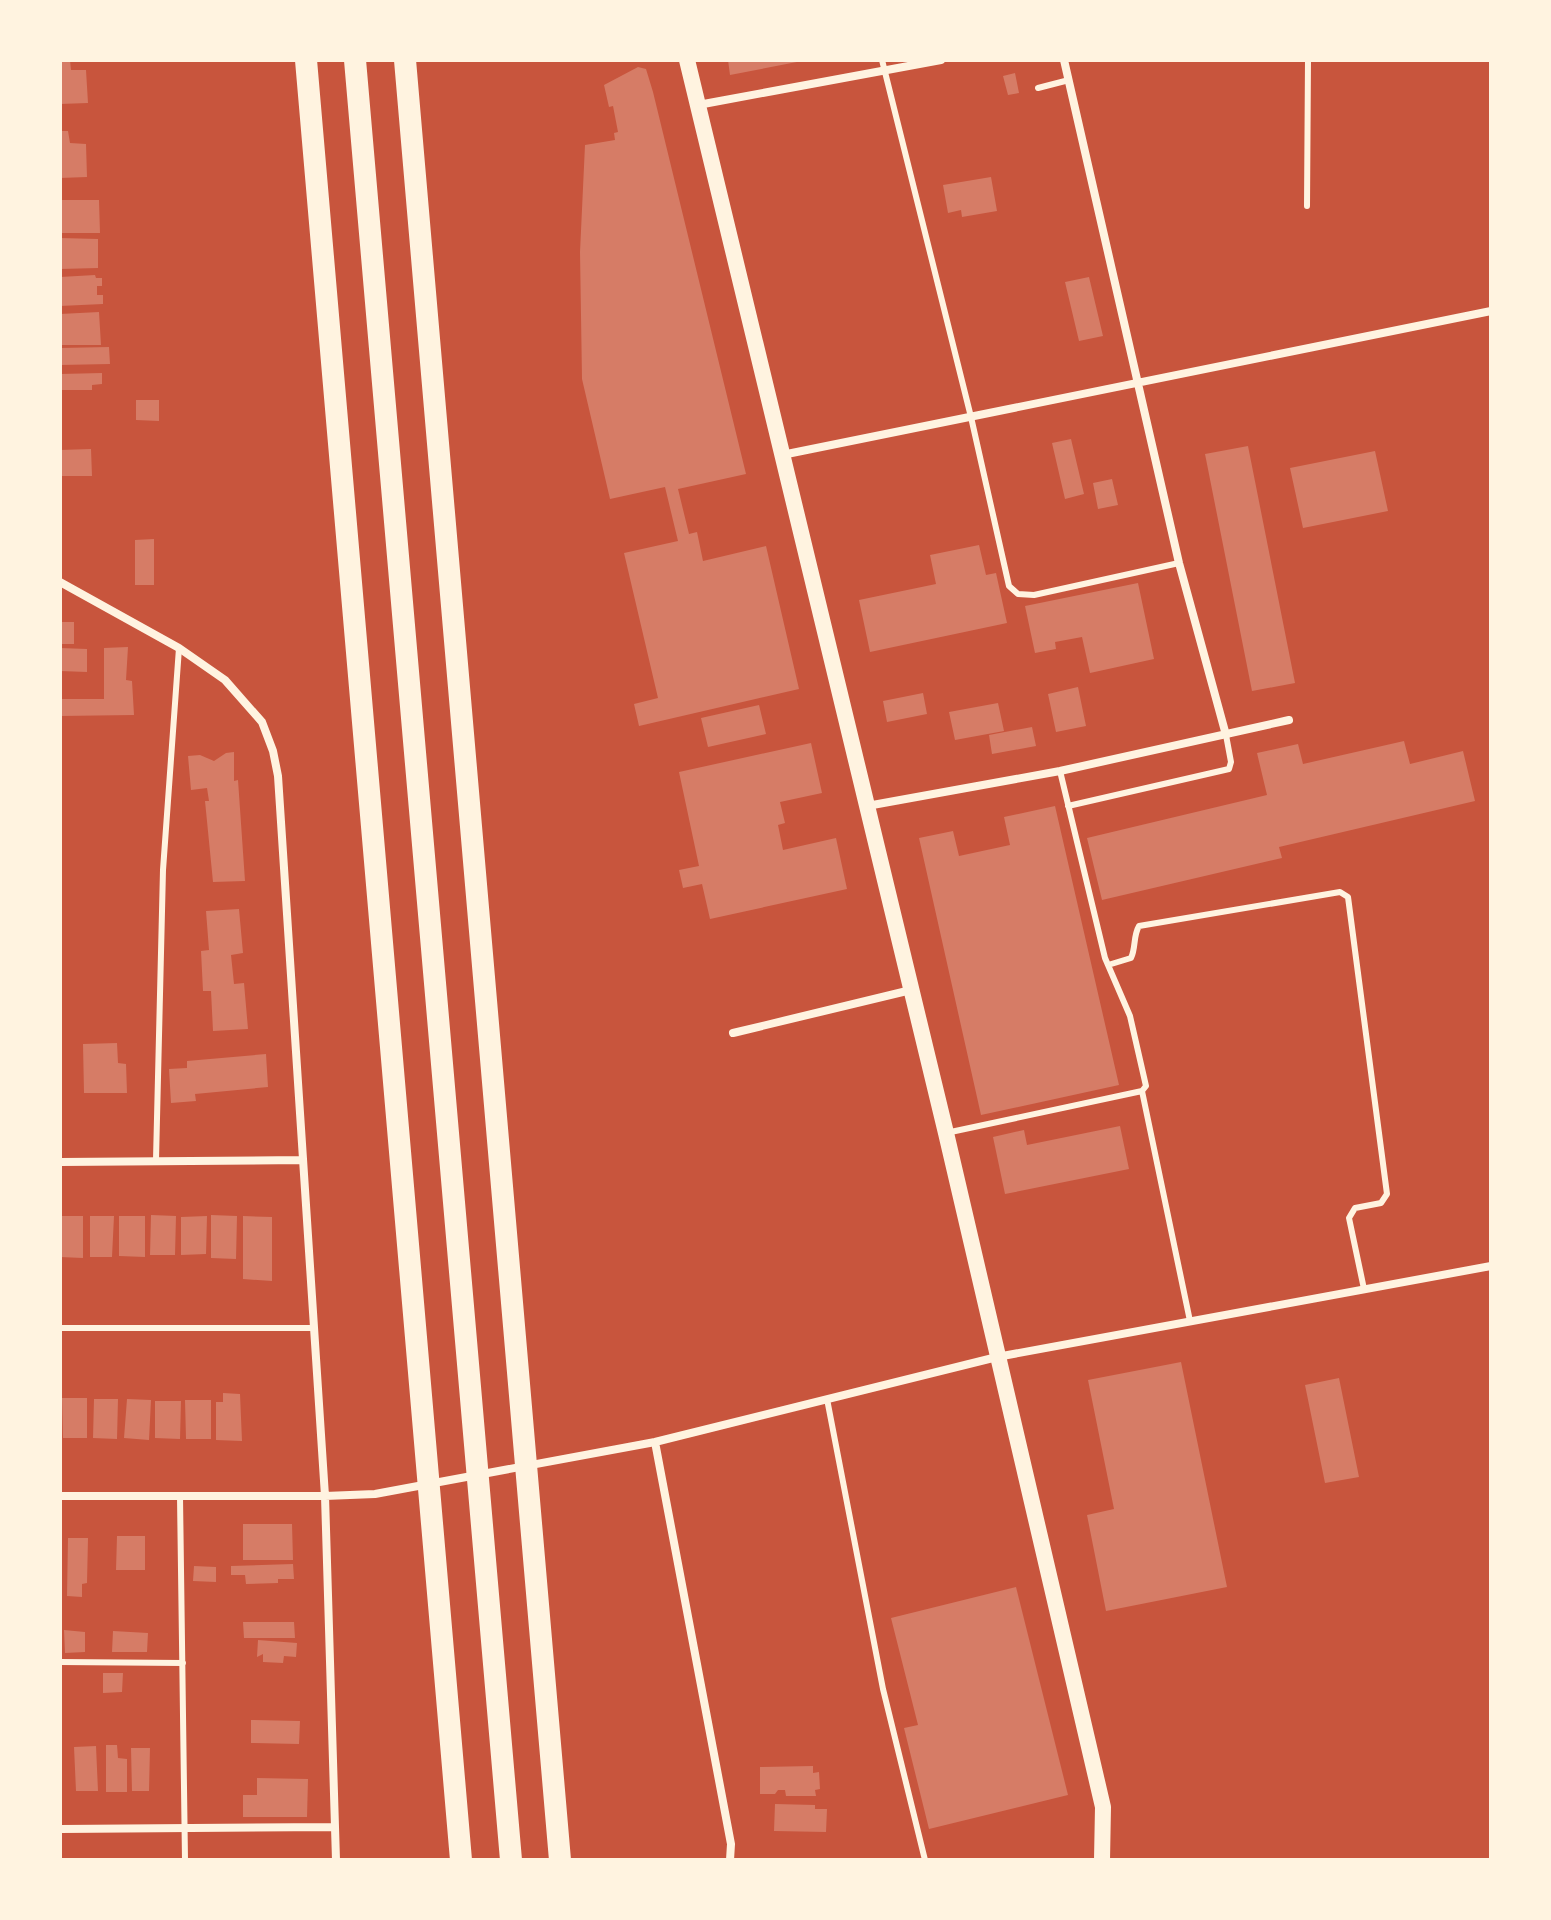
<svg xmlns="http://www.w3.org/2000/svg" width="1551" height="1920" viewBox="0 0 1551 1920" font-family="Commissioner,sans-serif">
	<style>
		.building { fill: #d67c66 }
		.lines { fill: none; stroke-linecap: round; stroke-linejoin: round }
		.service { stroke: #fff3e0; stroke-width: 6 }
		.minor { stroke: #fff3e0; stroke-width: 8 }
		.secondary { stroke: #fff3e0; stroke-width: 16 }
		.motorway { stroke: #fff3e0; stroke-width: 22 }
	</style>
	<rect width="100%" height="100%" fill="#c8553d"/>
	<path class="building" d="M 60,60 L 70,60 L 71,70 L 86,70 L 88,103 L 60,104 Z
		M 728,60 L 802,60 L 802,61 L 730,75 Z
		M 638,67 L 646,69 L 653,92 L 746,474 L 678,489 L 689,534 L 697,532 L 703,561 L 766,546 L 799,689 L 639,726 L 634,704 L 658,698 L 624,553 L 678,541 L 665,487 L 610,499 L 582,379 L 580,252 L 585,145 L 615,140 L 614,133 L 618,132 L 613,106 L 609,107 L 604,85 Z
		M 1015,73 L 1019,93 L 1008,95 L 1003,76 Z
		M 60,131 L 68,131 L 70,143 L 86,144 L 87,177 L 60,178 Z
		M 991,177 L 997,211 L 962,217 L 961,210 L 948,213 L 943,185 Z
		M 60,200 L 99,200 L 100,233 L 60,233 Z
		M 60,238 L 98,239 L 98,268 L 60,269 Z
		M 95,275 L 96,278 L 102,278 L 102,286 L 97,286 L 97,295 L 103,295 L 103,304 L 60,306 L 60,277 Z
		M 1089,277 L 1103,336 L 1079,341 L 1065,282 Z
		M 99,312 L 101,345 L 60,345 L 60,314 Z
		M 109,347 L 110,364 L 60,365 L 60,348 Z
		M 102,373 L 102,384 L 92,385 L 92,390 L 60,390 L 60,374 Z
		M 136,400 L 159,400 L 159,421 L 136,420 Z
		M 1071,439 L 1084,494 L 1065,499 L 1052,443 Z
		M 1248,446 L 1295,683 L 1252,691 L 1205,454 Z
		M 91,449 L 92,476 L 60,476 L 60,450 Z
		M 1375,451 L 1388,511 L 1303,528 L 1290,468 Z
		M 1112,479 L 1118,505 L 1098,509 L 1093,483 Z
		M 154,539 L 154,585 L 135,585 L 135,540 Z
		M 979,545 L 986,575 L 996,573 L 1007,623 L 870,652 L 859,600 L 936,584 L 930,555 Z
		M 1138,583 L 1154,659 L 1090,673 L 1082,637 L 1055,642 L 1056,649 L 1035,653 L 1025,606 Z
		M 60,622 L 74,622 L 74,644 L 60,644 Z
		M 128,647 L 126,680 L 132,681 L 134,715 L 60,716 L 60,699 L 104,699 L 104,648 Z
		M 60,648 L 87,649 L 87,672 L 60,671 Z
		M 1078,687 L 1086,726 L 1056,732 L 1048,694 Z
		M 923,693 L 927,714 L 887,722 L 883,701 Z
		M 998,703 L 1004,731 L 955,740 L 949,712 Z
		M 759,705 L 766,734 L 708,747 L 701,718 Z
		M 1032,727 L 1036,746 L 992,754 L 989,735 Z
		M 1404,741 L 1410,764 L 1463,751 L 1475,801 L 1279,847 L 1282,858 L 1102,900 L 1087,838 L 1267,795 L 1257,753 L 1298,744 L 1303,764 Z
		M 811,743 L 822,793 L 780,802 L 785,823 L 778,825 L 783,850 L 836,838 L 847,889 L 710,919 L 702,884 L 683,888 L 679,870 L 699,866 L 679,772 Z
		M 234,752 L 234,781 L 238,780 L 245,881 L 213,882 L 205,801 L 209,801 L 207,788 L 191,790 L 188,756 L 200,755 L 214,761 L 226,753 Z
		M 1055,806 L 1119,1085 L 981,1115 L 919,838 L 953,831 L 959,856 L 1010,845 L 1004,817 Z
		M 239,909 L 243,953 L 231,955 L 234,984 L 244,983 L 248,1029 L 213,1031 L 211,991 L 203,991 L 201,951 L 209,950 L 206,911 Z
		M 117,1043 L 118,1063 L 126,1064 L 127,1093 L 84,1093 L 83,1044 Z
		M 266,1054 L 268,1087 L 195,1094 L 196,1101 L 171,1103 L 169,1069 L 187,1068 L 187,1061 Z
		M 1120,1126 L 1129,1169 L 1005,1194 L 993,1137 L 1024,1130 L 1027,1145 Z
		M 151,1215 L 176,1216 L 175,1255 L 150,1255 Z
		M 211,1215 L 237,1216 L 236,1259 L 211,1258 Z
		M 60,1216 L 83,1216 L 83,1258 L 60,1257 Z
		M 90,1216 L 114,1216 L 112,1257 L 90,1257 Z
		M 119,1216 L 145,1216 L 145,1257 L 119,1256 Z
		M 207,1216 L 206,1254 L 181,1255 L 181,1217 Z
		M 243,1216 L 272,1217 L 272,1281 L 243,1279 Z
		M 1181,1362 L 1227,1587 L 1106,1611 L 1087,1515 L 1114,1509 L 1088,1380 Z
		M 1339,1378 L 1359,1477 L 1325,1483 L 1305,1385 Z
		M 223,1393 L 240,1394 L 242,1441 L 216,1440 L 216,1402 L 223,1402 Z
		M 62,1398 L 87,1398 L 87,1438 L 63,1438 Z
		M 94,1399 L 118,1399 L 117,1439 L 93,1438 Z
		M 127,1399 L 151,1400 L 149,1440 L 124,1438 Z
		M 185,1400 L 211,1400 L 211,1439 L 186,1439 Z
		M 155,1401 L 181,1401 L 180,1439 L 155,1438 Z
		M 243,1524 L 292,1524 L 293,1560 L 243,1560 Z
		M 117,1536 L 145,1536 L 145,1570 L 116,1570 Z
		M 68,1538 L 88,1538 L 87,1583 L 82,1584 L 82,1597 L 67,1596 Z
		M 293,1564 L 294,1579 L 278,1579 L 278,1583 L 246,1584 L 245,1575 L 231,1575 L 231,1566 Z
		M 194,1566 L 216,1567 L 216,1582 L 193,1581 Z
		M 1016,1587 L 1068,1795 L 929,1829 L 904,1728 L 918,1725 L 891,1618 Z
		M 243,1622 L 294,1622 L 295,1638 L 244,1638 Z
		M 64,1630 L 85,1632 L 85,1652 L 65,1653 Z
		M 113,1631 L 148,1633 L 147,1652 L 112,1652 Z
		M 258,1640 L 297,1643 L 296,1657 L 284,1656 L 283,1663 L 263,1662 L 263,1654 L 257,1657 Z
		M 103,1673 L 123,1673 L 122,1692 L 103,1693 Z
		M 251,1720 L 300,1721 L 299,1744 L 251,1743 Z
		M 106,1745 L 117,1745 L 118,1758 L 127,1759 L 127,1792 L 106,1792 Z
		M 96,1746 L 98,1791 L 76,1791 L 74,1747 Z
		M 131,1748 L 150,1748 L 149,1791 L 132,1791 Z
		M 813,1766 L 813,1773 L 819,1772 L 820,1789 L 815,1790 L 816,1796 L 786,1796 L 785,1790 L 778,1790 L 775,1794 L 760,1794 L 760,1767 Z
		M 257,1778 L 308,1779 L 307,1817 L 243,1817 L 243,1795 L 257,1795 Z
		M 775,1804 L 815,1805 L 815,1809 L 827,1809 L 826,1832 L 774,1831 Z"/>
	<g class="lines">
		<path class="service" d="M 882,60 L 971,417 L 1009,586 L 1018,594 L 1034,595 L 1179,563
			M 1038,88 L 1069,80
			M 1307,206 L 1308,60
			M 1060,771 L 1105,958 L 1130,1016 L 1146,1086 L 1142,1091
			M 1068,806 L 1229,769 L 1231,762 L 1226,735
			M 1108,965 L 1131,958 C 1136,948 1133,936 1139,926 L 1340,892 L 1348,897 L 1387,1194 L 1381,1203 L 1355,1208 L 1349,1218 L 1364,1289
			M 946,1133 L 1142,1091 L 1190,1321
			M 156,1160 L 163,870 L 179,648
			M 60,1328 L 314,1328
			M 827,1399 L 883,1689 L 925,1860
			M 180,1497 L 185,1860
			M 60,1662 L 183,1663"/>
		<path class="minor" d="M 1064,60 L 1179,563 L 1226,735
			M 698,105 L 941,60
			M 782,455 L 1491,311
			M 60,582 L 179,648 L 225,680 L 262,722 L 273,751 L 278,776 L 325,1496 L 336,1860
			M 867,806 L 1060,771 L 1289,720
			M 733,1033 L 911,990
			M 60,1162 L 302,1160
			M 655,1442 L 731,1844 L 730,1860
			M 60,1496 L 325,1496 L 375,1494 L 655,1442 L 997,1357 L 1491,1266
			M 60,1829 L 334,1827"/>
		<path class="secondary" d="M 687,60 L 946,1133 L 1103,1807 L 1102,1860"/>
		<path class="motorway" d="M 306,60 L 461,1860
			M 355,60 L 511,1860
			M 405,60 L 560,1860"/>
	</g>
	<rect width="1551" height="1920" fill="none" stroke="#fff3e0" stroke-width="124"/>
</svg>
